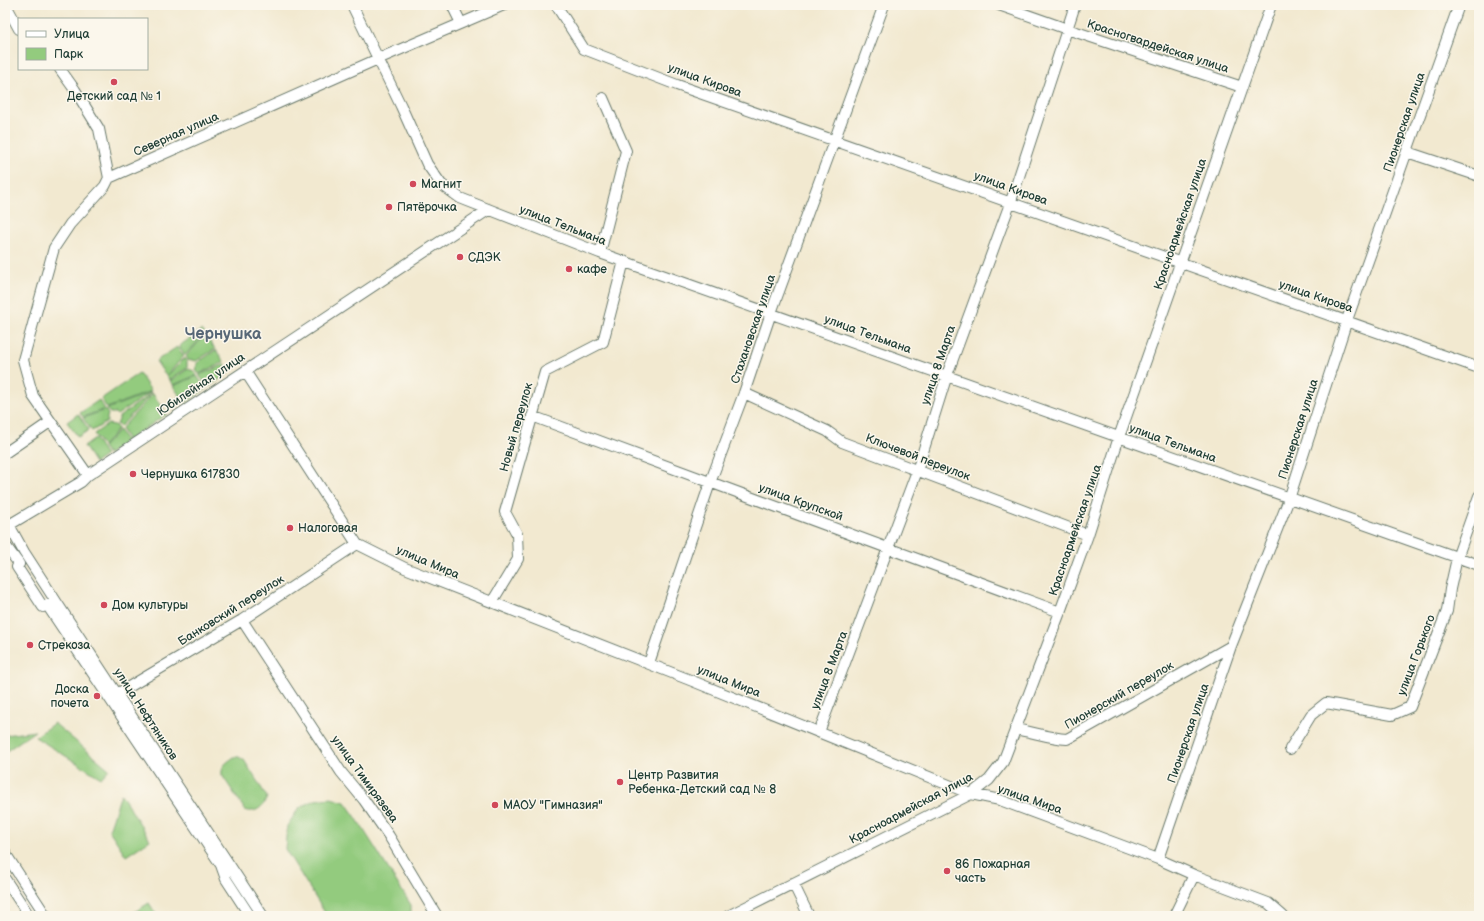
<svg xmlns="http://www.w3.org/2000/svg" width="1484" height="921" viewBox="0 0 1484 921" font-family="'Balsamiq Sans',sans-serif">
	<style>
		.green { fill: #93cb7e; stroke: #598459 }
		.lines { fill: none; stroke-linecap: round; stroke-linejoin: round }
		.minor-casing { stroke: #69796b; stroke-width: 12 }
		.minor { stroke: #fff; stroke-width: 10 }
		.poi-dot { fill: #d1495b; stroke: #fbf7ec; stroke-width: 1.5 }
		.labels { text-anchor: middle; stroke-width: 3; stroke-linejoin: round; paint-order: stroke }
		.street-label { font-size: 12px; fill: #1f3d34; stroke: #fbf7ec }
		.poi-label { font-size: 12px; fill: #1f3d34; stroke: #fbf7ec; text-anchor: start }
		.district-label { font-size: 16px; font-weight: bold; fill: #586877; stroke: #fbf7ec }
	</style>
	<rect width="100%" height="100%" fill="#fbf7ec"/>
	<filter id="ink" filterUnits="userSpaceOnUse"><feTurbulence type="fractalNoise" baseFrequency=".025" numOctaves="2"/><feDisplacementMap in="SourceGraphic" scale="8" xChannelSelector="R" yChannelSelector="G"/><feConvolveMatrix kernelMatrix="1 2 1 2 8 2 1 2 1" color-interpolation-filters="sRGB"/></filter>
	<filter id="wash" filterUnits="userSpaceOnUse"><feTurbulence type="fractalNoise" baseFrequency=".012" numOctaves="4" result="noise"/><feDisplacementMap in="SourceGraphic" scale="16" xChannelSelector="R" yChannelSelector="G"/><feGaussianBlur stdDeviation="0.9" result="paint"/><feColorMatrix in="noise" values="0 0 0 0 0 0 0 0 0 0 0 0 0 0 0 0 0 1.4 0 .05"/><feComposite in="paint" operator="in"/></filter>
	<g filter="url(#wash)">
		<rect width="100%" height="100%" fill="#f2e9d0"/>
		<path class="green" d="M 202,330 L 205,334 L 185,355 L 179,346 Z
			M 205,335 L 215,349 L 196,361 L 192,360 L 189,361 L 186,356 Z
			M 177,347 L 184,356 L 166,376 L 156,361 Z
			M 216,350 L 224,362 L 199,374 L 196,370 L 197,366 L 197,363 Z
			M 185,358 L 187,362 L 187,368 L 169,380 L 167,376 Z
			M 225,364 L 230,372 L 208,387 L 199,375 Z
			M 188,369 L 194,371 L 197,375 L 173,385 L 170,381 Z
			M 139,373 L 151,391 L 107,408 L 101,399 Z
			M 197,376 L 206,389 L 185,403 L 173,386 Z
			M 151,392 L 117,415 L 115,413 L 110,413 L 107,409 Z
			M 152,393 L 120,427 L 117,424 L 119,420 L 119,417 Z
			M 153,394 L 167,414 L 128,440 L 121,429 Z
			M 99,400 L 105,409 L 83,417 L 80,413 Z
			M 105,410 L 108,414 L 107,418 L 107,422 L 92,431 L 83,418 Z
			M 78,414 L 89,430 L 78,437 L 67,422 Z
			M 108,424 L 115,425 L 118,429 L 103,446 L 94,434 Z
			M 119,430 L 127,442 L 108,454 L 103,447 Z
			M 95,438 L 106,455 L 95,463 L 84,446 Z
			M 54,723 L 109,769 L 101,778 L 35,737 Z
			M 35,731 L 5,752 L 5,735 Z
			M 234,757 L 239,757 L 244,760 L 267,797 C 264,807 255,814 245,810 L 222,775 C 221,765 226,763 234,757 Z
			M 121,794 L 150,840 L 126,856 L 109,830 Z
			M 331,798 L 345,802 L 355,816 L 411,905 L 411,916 L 327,916 L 285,849 L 287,826 L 299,808 L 315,800 Z
			M 149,903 L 156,914 L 153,916 L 128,916 Z"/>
	</g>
	<g filter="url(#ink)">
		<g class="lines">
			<defs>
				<path id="minor" d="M 6,5 L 19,29
					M 352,5 L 401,106 L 427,164 L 441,184 L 460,198 L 600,253 L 1479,565
					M 452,5 L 461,23
					M 556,5 L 584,49 L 677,85 L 1479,368
					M 999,5 L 1067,29 L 1242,87
					M 60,69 L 75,90 L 99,129 L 109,178
					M 1407,152 L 1479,176
					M 600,253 L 626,151 L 603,98
					M 245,371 L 357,544 L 405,568 L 690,680 L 971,794 L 1000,800 L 1158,859 L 1194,875 L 1268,903 L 1283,916
					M 744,393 L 827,431 L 842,442 L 1088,535
					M 532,416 L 1060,612
					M 5,453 L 50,422
					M 88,475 L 33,396 L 23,360 L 54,248 L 70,224 L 105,186 L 109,178 L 378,59 L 504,5
					M 9,525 L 81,482 L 88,475 L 488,210
					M 9,525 L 24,552 L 57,603 L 263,916
					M 5,545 L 19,564 L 17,567 L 43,607 L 47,605 L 221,865 L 226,879 L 250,916
					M 492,602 L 518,559 L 517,534 L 505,512 L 545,372 L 603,342 L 624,261
					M 242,620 L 341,772 L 364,800 L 389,836 L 437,916
					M 649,663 L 710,483 L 744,393 L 771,313 L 884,5
					M 117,694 L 242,620 L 357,544
					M 1015,729 C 1033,732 1049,738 1067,739 L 1231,646
					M 819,732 L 917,471 L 947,375 L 1011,201 L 1075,5
					M 1290,749 L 1311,715 L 1326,703 L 1392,715 L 1410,707 L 1447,611 L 1450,589 L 1457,558 L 1479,496
					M 5,853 L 46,916
					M 1158,859 L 1231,646 L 1289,499 L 1347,320 L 1459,5
					M 5,879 L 26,911 L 27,916
					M 793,883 L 809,916
					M 728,916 L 971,794 L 989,780 L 1003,762 L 1060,612 L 1088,535 L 1119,437 L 1271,5
					M 1174,916 L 1194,875"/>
			</defs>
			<use href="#minor" class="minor-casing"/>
			<use href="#minor" class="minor"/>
		</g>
	</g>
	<g class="poi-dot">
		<circle cx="114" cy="82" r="4"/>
		<circle cx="413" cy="184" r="4"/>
		<circle cx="389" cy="207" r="4"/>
		<circle cx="460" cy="257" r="4"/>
		<circle cx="569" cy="269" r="4"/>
		<circle cx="133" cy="474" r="4"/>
		<circle cx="290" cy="528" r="4"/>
		<circle cx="104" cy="605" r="4"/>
		<circle cx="30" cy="645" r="4"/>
		<circle cx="97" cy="696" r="4"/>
		<circle cx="620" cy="782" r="4"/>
		<circle cx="495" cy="805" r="4"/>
		<circle cx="947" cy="871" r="4"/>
	</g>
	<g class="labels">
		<g class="street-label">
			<text transform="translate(1158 46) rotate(18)" y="4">Красногвардейская улица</text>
			<text transform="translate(705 80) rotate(20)" y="4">улица Кирова</text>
			<text transform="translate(1404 122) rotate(-71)" y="4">Пионерская улица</text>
			<text transform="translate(176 134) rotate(-24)" y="4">Северная улица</text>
			<text transform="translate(1011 188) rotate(20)" y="4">улица Кирова</text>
			<text transform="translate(1180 224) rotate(-71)" y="4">Красноармейская улица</text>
			<text transform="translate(563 225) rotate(21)" y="4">улица Тельмана</text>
			<text transform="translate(1316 296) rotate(19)" y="4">улица Кирова</text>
			<text transform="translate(753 329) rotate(-71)" y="4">Стахановская улица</text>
			<text transform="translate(868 334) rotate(20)" y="4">улица Тельмана</text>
			<text transform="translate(938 365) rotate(-71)" y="4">улица 8 Марта</text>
			<text transform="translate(201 384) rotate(-34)" y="4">Юбилейная улица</text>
			<text transform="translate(516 427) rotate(-74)" y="4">Новый переулок</text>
			<text transform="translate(1298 429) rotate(-72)" y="4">Пионерская улица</text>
			<text transform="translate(1173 443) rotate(20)" y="4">улица Тельмана</text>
			<text transform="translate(918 457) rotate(21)" y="4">Ключевой переулок</text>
			<text transform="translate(801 502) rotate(20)" y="4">улица Крупской</text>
			<text transform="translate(1075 530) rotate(-71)" y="4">Красноармейская улица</text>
			<text transform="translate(428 562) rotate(23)" y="4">улица Мира</text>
			<text transform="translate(231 610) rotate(-32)" y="4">Банковский переулок</text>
			<text transform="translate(1416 655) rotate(-69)" y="4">улица Горького</text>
			<text transform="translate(829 670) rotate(-69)" y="4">улица 8 Марта</text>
			<text transform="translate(729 681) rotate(22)" y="4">улица Мира</text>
			<text transform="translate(1119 695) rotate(-30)" y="4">Пионерский переулок</text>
			<text transform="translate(146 714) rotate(57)" y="4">улица Нефтяников</text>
			<text transform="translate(1188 733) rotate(-71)" y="4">Пионерская улица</text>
			<text transform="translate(365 779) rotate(54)" y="4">улица Тимирязева</text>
			<text transform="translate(1030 799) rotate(19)" y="4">улица Мира</text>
			<text transform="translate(911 808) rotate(-28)" y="4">Красноармейская улица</text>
		</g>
		<g class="poi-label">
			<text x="114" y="100" text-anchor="middle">Детский сад № 1</text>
			<text x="421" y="188">Магнит</text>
			<text x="397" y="211">Пятёрочка</text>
			<text x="468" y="261">СДЭК</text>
			<text x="577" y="273">кафе</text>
			<text x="141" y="478">Чернушка 617830</text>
			<text x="298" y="532">Налоговая</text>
			<text x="112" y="609">Дом культуры</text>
			<text x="38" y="649">Стрекоза</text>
			<text x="89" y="693" text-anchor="end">Доска<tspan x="89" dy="14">почета</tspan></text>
			<text x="628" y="779">Центр Развития<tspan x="628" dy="14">Ребенка-Детский сад № 8</tspan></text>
			<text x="503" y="809">МАОУ "Гимназия"</text>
			<text x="955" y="868">86 Пожарная<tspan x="955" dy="14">часть</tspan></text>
		</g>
		<g class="district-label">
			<text x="223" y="339">Чернушка</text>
		</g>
	</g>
	<rect width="1484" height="921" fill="none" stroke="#fbf7ec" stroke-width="20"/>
	<rect x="18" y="18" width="130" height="52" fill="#fbf7ec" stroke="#a3ada2"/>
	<rect x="26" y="31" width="20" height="6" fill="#ffffff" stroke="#a3ada2"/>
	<text x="54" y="38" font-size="12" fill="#1f3d34">Улица</text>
	<rect x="26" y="48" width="20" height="12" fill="#93cb7e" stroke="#a3ada2"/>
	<text x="54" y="58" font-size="12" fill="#1f3d34">Парк</text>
</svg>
